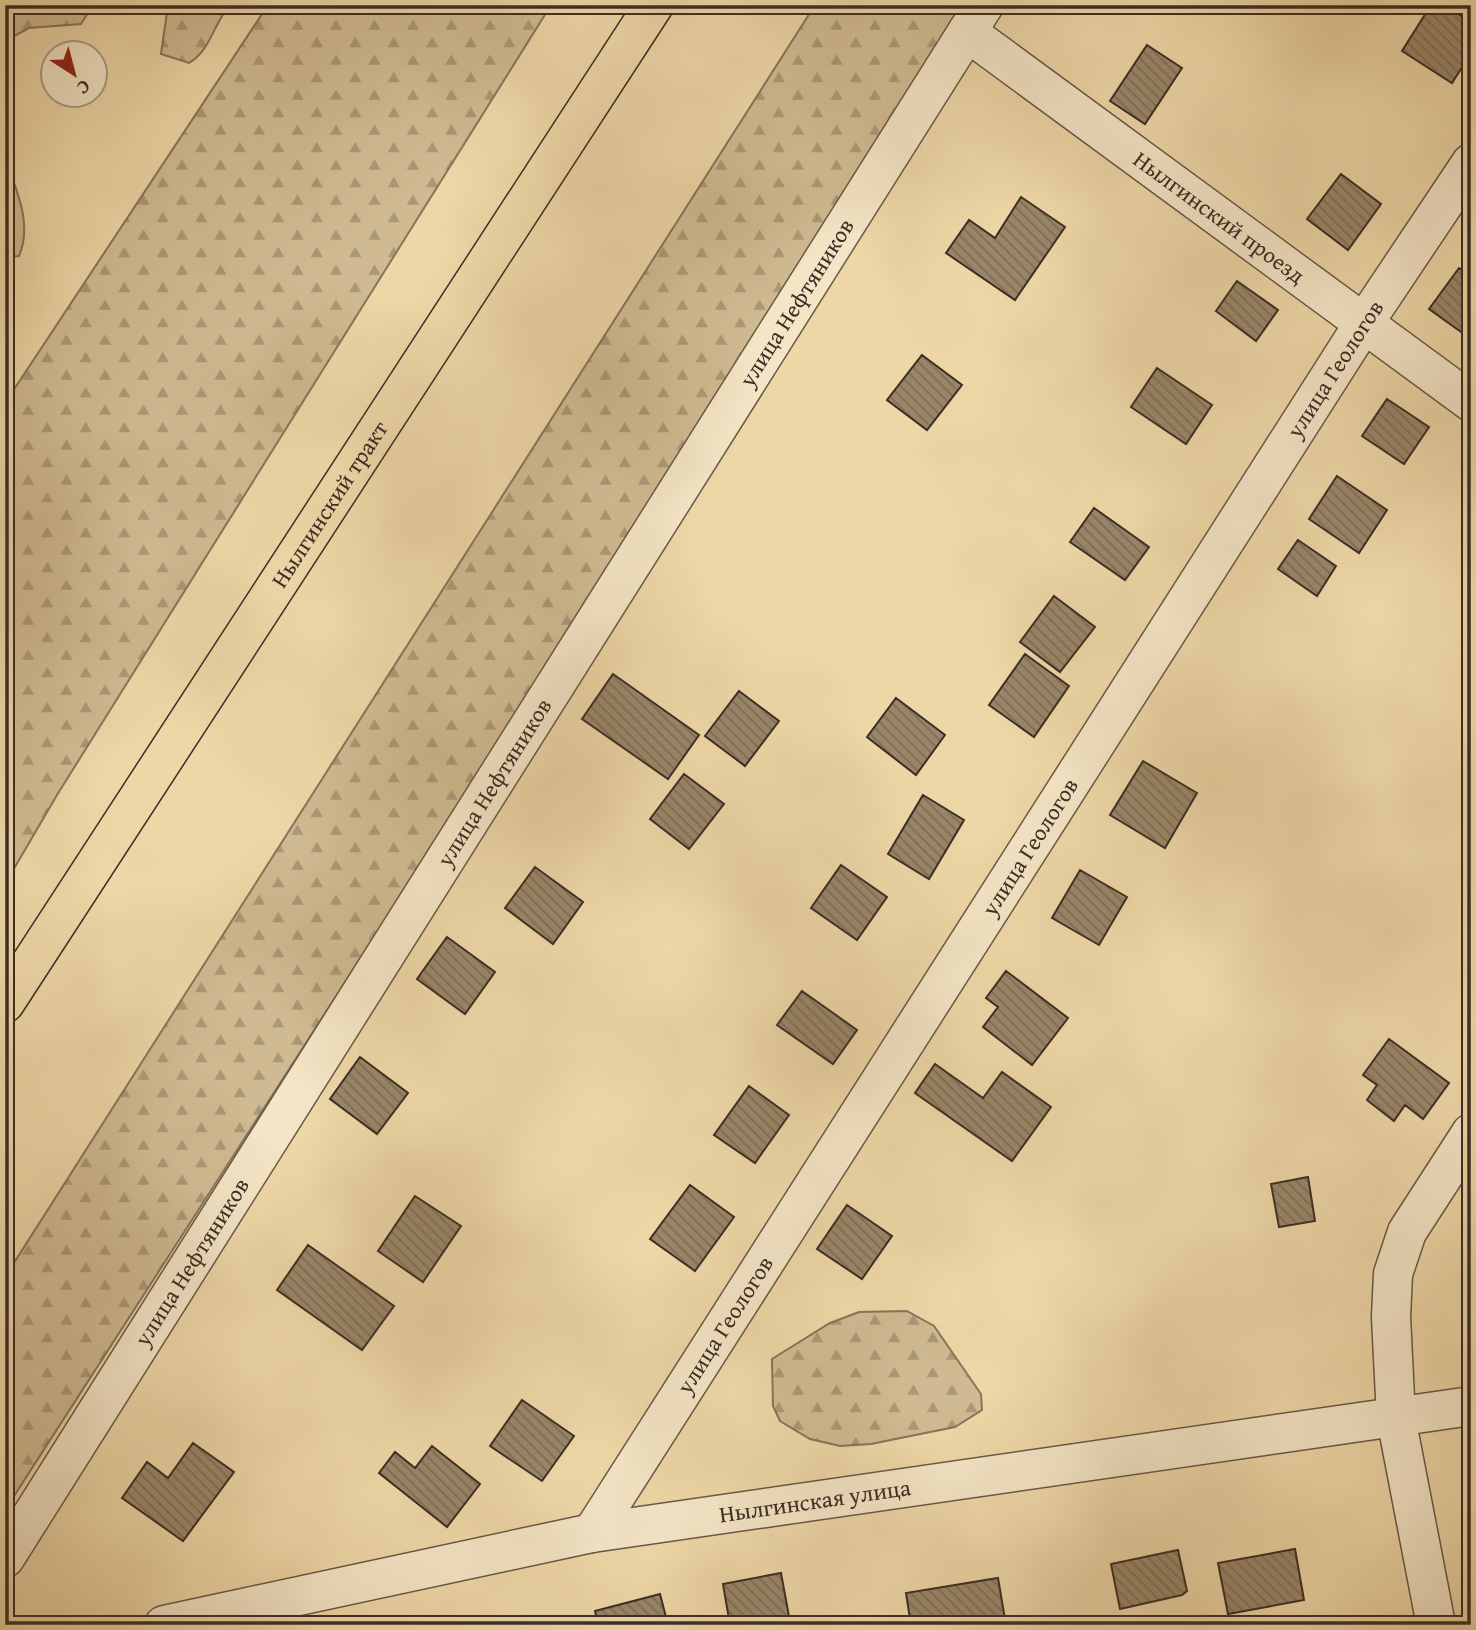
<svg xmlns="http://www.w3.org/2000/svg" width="1476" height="1630" viewBox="0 0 1476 1630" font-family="'Gentium Book Plus',serif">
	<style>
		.forest { fill: url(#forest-firs); stroke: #86745b; stroke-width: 2 }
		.building { fill: url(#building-back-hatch); stroke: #3c2e25; stroke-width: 2 }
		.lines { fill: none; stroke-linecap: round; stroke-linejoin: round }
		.minor-casing { stroke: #685846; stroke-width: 41 }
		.major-casing { stroke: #3c2e25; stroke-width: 41 }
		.minor { stroke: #f4e5c6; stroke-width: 38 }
		.major { stroke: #eed7a7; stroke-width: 38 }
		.labels { text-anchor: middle; stroke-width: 5; stroke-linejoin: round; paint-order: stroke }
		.street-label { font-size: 23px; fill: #3c2e25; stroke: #f4e5c6 }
	</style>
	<defs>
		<pattern id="forest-firs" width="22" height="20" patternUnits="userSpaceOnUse" patternTransform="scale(1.75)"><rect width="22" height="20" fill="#d0ba91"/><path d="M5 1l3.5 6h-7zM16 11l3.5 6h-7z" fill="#aa9876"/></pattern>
		<pattern id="building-back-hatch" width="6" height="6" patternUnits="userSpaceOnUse" patternTransform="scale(1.75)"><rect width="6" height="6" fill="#998669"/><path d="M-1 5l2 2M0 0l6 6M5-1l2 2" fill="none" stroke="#7e6e56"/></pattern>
	</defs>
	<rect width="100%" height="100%" fill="#eed7a7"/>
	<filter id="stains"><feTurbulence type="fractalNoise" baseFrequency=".00286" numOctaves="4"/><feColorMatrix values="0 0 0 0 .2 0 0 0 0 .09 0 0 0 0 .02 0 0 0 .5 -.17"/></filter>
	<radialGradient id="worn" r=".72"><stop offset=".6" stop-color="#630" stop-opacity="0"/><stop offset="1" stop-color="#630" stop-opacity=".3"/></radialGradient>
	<path class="forest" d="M 5,5 L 93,5 L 81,24 L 29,28 L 5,41 Z
		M 168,5 L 230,5 C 213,24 211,50 189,63 L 161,54 Z
		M 268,5 L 551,5 L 57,795 L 5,884 L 5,403 Z
		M 815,5 L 975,5 L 5,1510 L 5,1277 Z
		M 5,158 C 16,189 33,224 19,256 L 5,257 Z
		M 907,1311 L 934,1326 L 981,1394 L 982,1410 L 955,1427 L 871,1444 L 840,1446 L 810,1439 L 780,1421 L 773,1406 L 772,1359 L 830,1323 L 859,1312 Z"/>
	<path class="building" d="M 1431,5 L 1443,5 L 1471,22 L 1471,53 L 1452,83 L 1402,51 Z
		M 1147,45 L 1182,68 L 1145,124 L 1110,101 Z
		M 1341,174 L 1381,204 L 1348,250 L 1307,219 Z
		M 1021,197 L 1065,227 L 1015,300 L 946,253 L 969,220 L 995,238 Z
		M 1459,268 L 1471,276 L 1471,339 L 1429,309 Z
		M 1237,281 L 1278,310 L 1256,341 L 1216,311 Z
		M 922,355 L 962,385 L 927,430 L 887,400 Z
		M 1157,368 L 1212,405 L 1186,444 L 1131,407 Z
		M 1387,399 L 1429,427 L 1404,464 L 1362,436 Z
		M 1337,476 L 1387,510 L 1359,553 L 1309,519 Z
		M 1094,508 L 1149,547 L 1125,580 L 1070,542 Z
		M 1298,540 L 1336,566 L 1317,596 L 1278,569 Z
		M 1054,596 L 1095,627 L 1060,672 L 1020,642 Z
		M 1025,654 L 1069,686 L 1034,737 L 989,705 Z
		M 613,674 L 699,735 L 668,779 L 582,719 Z
		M 739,691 L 779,721 L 745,766 L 705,736 Z
		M 896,698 L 945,735 L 916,775 L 867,737 Z
		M 1143,761 L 1197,793 L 1165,848 L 1110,815 Z
		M 684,774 L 724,804 L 689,849 L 650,819 Z
		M 923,795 L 964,820 L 929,879 L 888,854 Z
		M 841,865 L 887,897 L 857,940 L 811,908 Z
		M 535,867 L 583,902 L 553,944 L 505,908 Z
		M 1080,870 L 1127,897 L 1099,945 L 1052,918 Z
		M 447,937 L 495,972 L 465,1014 L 417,979 Z
		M 1006,971 L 1068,1018 L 1032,1065 L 983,1027 L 998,1007 L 986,998 Z
		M 802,991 L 857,1030 L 833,1064 L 777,1025 Z
		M 1389,1039 L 1449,1083 L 1423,1119 L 1405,1105 L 1394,1121 L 1367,1100 L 1377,1085 L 1363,1075 Z
		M 360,1057 L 408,1093 L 377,1134 L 330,1099 Z
		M 935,1064 L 983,1098 L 1002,1072 L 1051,1107 L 1012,1161 L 915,1093 Z
		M 749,1086 L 789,1115 L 755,1163 L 714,1135 Z
		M 1308,1177 L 1315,1221 L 1279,1227 L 1271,1184 Z
		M 690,1185 L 734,1217 L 695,1271 L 650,1239 Z
		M 415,1196 L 461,1226 L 423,1282 L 378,1251 Z
		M 847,1205 L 892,1236 L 862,1279 L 817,1249 Z
		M 308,1245 L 394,1306 L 362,1350 L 277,1290 Z
		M 522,1400 L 574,1436 L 542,1481 L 490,1446 Z
		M 193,1443 L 234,1472 L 183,1541 L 122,1498 L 147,1462 L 168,1478 Z
		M 432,1446 L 480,1484 L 447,1527 L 379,1473 L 395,1452 L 415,1468 Z
		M 1295,1549 L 1304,1600 L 1228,1614 L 1218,1563 Z
		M 1178,1550 L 1187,1591 L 1182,1595 L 1120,1609 L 1111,1564 Z
		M 781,1573 L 790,1622 L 775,1625 L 730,1625 L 723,1584 Z
		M 998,1578 L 1006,1625 L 911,1625 L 906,1593 Z
		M 660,1594 L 668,1625 L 598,1625 L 595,1611 Z"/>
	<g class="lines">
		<defs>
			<g id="minor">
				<path id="s1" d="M 967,32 L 1471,402"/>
				<path id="s2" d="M 592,1533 L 1364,323 L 1471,163"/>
				<path id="s3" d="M 5,1558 L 984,5"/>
				<path id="s4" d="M 164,1625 L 592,1533 L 1471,1406"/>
				<path d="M 1436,1625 L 1396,1418 L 1391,1317 L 1393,1274 L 1407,1232 L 1471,1133"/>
			</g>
			<g id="major">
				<path id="s5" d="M 5,1003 L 654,5"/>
			</g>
		</defs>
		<use href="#minor" class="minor-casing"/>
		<use href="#major" class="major-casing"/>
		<use href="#minor" class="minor"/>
		<use href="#major" class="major"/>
	</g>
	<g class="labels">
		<g class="street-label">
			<text dy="8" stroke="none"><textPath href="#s1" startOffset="313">Нылгинский проезд</textPath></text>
			<text dy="8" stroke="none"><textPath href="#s3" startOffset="1484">улица Нефтяников</textPath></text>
			<text dy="8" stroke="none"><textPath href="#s2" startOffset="1381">улица Геологов</textPath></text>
			<text dy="8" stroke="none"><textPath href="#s5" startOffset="595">Нылгинский тракт</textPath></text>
			<text dy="8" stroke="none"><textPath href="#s3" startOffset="917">улица Нефтяников</textPath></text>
			<text dy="8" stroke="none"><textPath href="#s2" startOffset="814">улица Геологов</textPath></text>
			<text dy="8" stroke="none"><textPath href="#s3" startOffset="350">улица Нефтяников</textPath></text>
			<text dy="8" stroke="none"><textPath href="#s2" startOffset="247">улица Геологов</textPath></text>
			<text dy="8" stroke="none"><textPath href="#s4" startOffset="663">Нылгинская улица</textPath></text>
		</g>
	</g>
	<rect width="1476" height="1630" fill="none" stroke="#eed7a7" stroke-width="28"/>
	<rect x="7" y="7" width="1462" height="1616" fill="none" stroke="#3c2e25" stroke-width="3.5"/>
	<rect x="14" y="14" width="1448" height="1602" fill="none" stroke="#3c2e25" stroke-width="2"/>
	<g transform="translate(74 74) rotate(144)"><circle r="33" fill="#f4e5c6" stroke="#aa9c86" stroke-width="2"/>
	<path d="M0-5L12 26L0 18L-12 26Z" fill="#8f2418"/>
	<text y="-10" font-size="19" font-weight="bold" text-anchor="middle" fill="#3c2e25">С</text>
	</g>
	<rect width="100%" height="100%" filter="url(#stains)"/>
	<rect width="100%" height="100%" fill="url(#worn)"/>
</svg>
